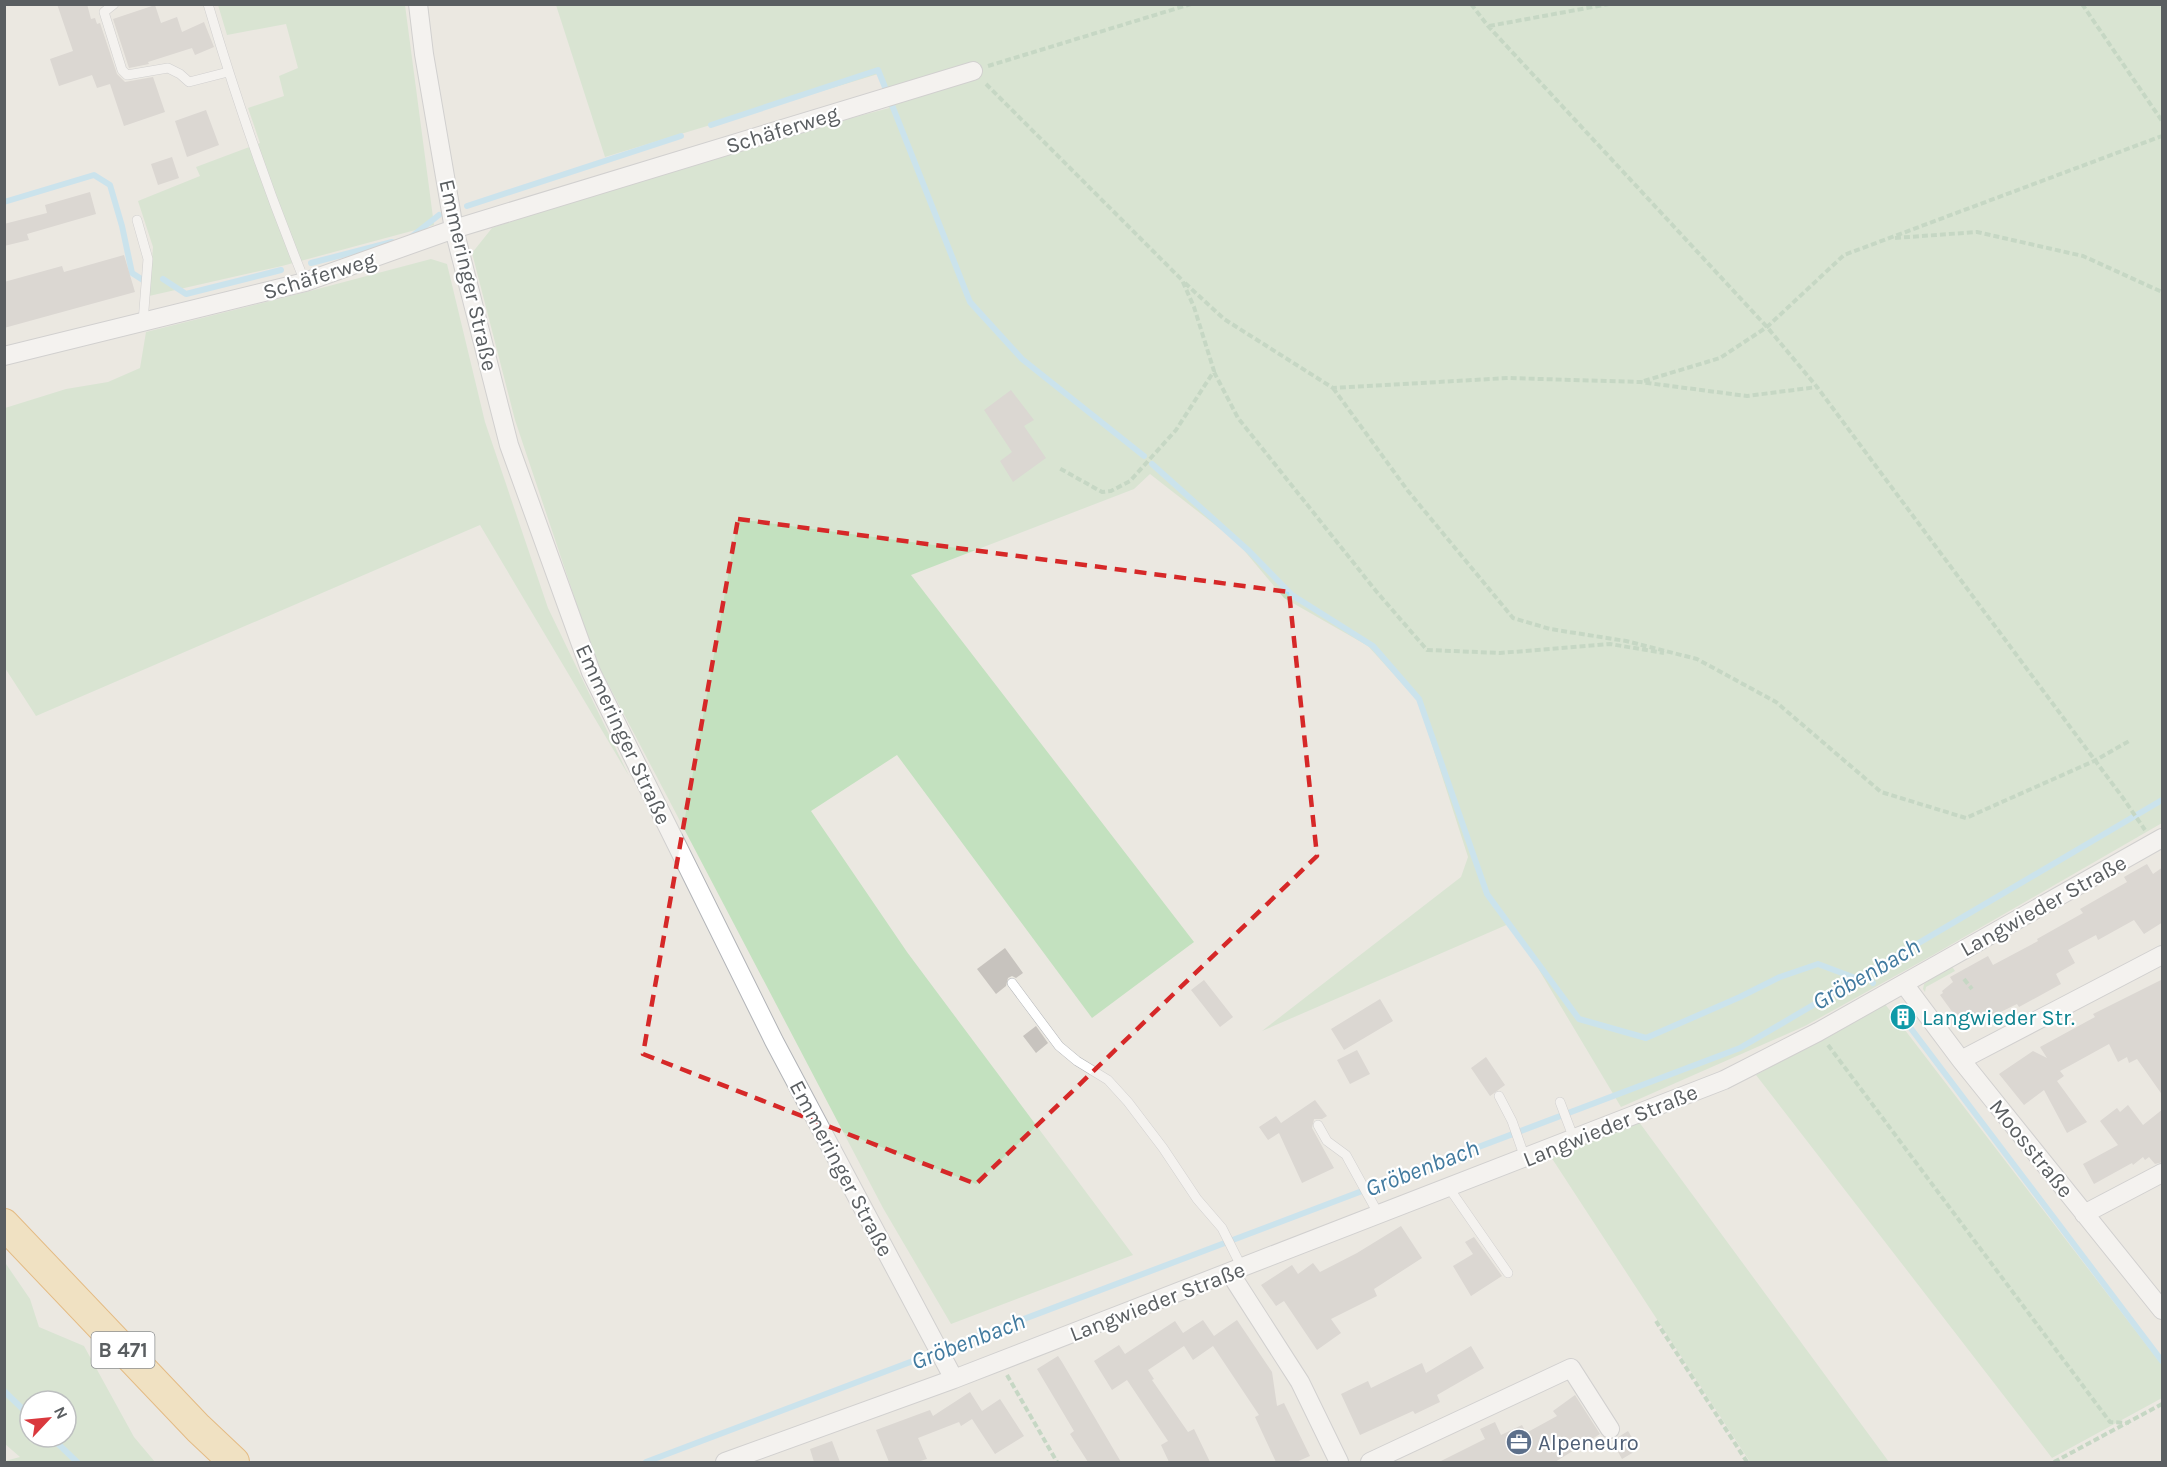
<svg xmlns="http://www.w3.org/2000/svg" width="2167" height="1467" viewBox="0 0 2167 1467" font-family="Karla,sans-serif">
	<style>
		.green { fill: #c3e1bf; fill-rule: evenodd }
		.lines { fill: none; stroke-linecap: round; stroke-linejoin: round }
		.stream { stroke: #a5ddf8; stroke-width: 6 }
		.building { fill: #c7c3be }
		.service-casing { stroke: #b2b4b8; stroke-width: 10 }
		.minor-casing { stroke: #b2b4b8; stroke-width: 20 }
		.trunk-casing { stroke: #db8612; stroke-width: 32 }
		.path { stroke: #9ac4a1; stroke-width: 4; stroke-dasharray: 6 3; stroke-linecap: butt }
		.service { stroke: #fff; stroke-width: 9 }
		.minor { stroke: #fff; stroke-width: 18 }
		.trunk { stroke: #f6d99c; stroke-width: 30 }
		.marked { fill: none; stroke: #d62828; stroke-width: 4.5; stroke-dasharray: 12 8; stroke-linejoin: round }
		.labels { text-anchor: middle; stroke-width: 4.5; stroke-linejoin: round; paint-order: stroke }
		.shield { fill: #fff; stroke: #8c8e90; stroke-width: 1.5 }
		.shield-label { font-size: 21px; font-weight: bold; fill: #5a5e61 }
		.street-label { font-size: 22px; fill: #5a5e61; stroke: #fff }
		.culture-label { font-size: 22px; fill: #0d838f; stroke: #fff; text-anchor: start }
		.service-label { font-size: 22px; fill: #4e5e75; stroke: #fff; text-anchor: start }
		.water-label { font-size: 24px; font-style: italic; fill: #417a9f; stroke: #fff }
	</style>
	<rect width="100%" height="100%" fill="#ebe8e1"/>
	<path class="green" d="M 218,5 L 405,5 L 434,225 L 282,266 L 149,296 L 153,247 L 138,201 L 200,176 L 196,167 L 260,143 L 248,108 L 284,96 L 279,76 L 298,68 L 286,24 L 227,35 Z
		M 556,5 L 2162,5 L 2162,823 L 1933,955 L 1805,1026 L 1621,1107 L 1511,923 L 1262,1031 L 1461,877 L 1468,857 L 1418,701 L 1368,646 L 1284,598 L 1237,542 L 1150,474 L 1134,489 L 911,575 L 1194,942 L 1092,1018 L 897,755 L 811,811 L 907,952 L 1133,1255 L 951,1324 L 883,1208 L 595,659 L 515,420 L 472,253 L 492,228 L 706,157 L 889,108 L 878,74 L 605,157 Z
		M 431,259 L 447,264 L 485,422 L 548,608 L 629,776 L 480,525 L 36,716 L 5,668 L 5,408 L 66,389 L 108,382 L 140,368 L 146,332 L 310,291 Z
		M 1951,965 L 1955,971 L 1926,987 L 1925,992 L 1923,989 L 1924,984 Z
		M 1885,1004 L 2162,1365 L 2162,1398 L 2052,1458 L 1756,1075 Z
		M 1639,1122 L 1889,1462 L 1750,1462 L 1551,1157 Z
		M 4,1261 L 30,1299 L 39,1327 L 84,1346 L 134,1437 L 155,1462 L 5,1462 L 5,1461 L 20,1457 L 5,1444 ZM 30,1401 L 66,1401 L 66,1437 L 30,1437 Z"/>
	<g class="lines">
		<path class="stream" d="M 890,100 L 970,302 L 1022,359 L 1144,456
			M 711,125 L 878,70 L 887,92
			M 4,202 L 94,175 L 110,185 L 122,226 L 132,273 L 146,282
			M 467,206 L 681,136
			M 411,237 L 439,215
			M 311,263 L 392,242
			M 163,279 L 186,294 L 281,270
			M 1152,464 L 1249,551 L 1292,595 L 1373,646 L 1419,699 L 1487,894 L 1579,1019 L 1646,1038 L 1740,997 L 1780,977 L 1818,964 L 1858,979
			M 1865,974 L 1873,983
			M 1906,1022 L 2162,1361
			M 4,1391 L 30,1416
			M 51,1437 L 77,1462
			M 646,1462 L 1740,1048 L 2162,800"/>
	</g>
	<path class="building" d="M 57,4 L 87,4 L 91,19 L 95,18 L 97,24 L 100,23 L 117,74 L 125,82 L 153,77 L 165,112 L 124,126 L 110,84 L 97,88 L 92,75 L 59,86 L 50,59 L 73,51 Z
		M 155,5 L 161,23 L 177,17 L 182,32 L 204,22 L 214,47 L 195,55 L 192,48 L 148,62 L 149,64 L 129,68 L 113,19 Z
		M 206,110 L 219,145 L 187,157 L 175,121 Z
		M 172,157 L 179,178 L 158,185 L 151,164 Z
		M 90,192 L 96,214 L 27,234 L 29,240 L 4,246 L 4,224 L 47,213 L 45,205 Z
		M 124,255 L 135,292 L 4,328 L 4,282 L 62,266 L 64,272 Z
		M 1011,390 L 1034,420 L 1024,426 L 1046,458 L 1013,482 L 1000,461 L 1012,452 L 984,410 Z
		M 2147,864 L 2153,874 L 2163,867 L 2163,922 L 2144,934 L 2134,920 L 2098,940 L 2096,935 L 2068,950 L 2075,963 L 2056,974 L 2061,984 L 2019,1007 L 2017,1004 L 1966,1029 L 1964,1028 L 1940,995 L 1943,993 L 1942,991 L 1953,982 L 1950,977 L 1988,956 L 1993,965 L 2038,941 L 2037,939 L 2083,913 L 2080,909 L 2127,882 L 2124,877 Z
		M 1005,948 L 1023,973 L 1016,978 L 1012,976 L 1008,978 L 1006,986 L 996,994 L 977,969 Z
		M 2163,979 L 2163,1096 L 2137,1059 L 2129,1063 L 2127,1057 L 2118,1062 L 2109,1044 L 2060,1071 L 2064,1076 L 2057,1081 L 2087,1122 L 2067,1133 L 2044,1090 L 2024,1105 L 1999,1074 L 2033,1051 L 2047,1058 L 2040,1047 L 2095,1017 L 2093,1014 Z
		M 1204,980 L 1233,1017 L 1220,1027 L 1191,990 Z
		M 1380,999 L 1393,1021 L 1344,1050 L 1331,1029 Z
		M 1036,1026 L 1048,1043 L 1036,1053 L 1023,1036 Z
		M 1357,1050 L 1370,1074 L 1350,1084 L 1337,1060 Z
		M 1486,1057 L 1505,1085 L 1490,1096 L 1471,1068 Z
		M 1315,1100 L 1327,1116 L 1322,1119 L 1314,1119 L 1312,1128 L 1334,1168 L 1302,1183 L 1279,1133 L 1268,1140 L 1259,1127 L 1276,1116 L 1281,1123 Z
		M 2128,1105 L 2143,1125 L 2163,1109 L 2163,1162 L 2155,1164 L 2149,1157 L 2145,1160 L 2143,1157 L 2133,1165 L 2132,1163 L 2094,1184 L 2083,1164 L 2118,1145 L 2100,1121 L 2117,1108 L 2120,1112 Z
		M 1401,1226 L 1422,1258 L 1374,1289 L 1377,1296 L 1331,1319 L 1341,1333 L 1317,1350 L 1284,1301 L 1276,1306 L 1261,1285 L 1292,1265 L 1298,1274 L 1313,1263 L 1320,1272 L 1357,1253 Z
		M 1474,1237 L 1502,1276 L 1471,1296 L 1453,1266 L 1473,1254 L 1465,1242 Z
		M 1203,1320 L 1214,1336 L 1237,1320 L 1272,1372 L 1277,1406 L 1284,1403 L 1310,1456 L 1296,1462 L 1276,1462 L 1255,1417 L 1259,1415 L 1213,1346 L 1193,1360 L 1184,1346 L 1148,1370 L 1154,1379 L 1152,1380 L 1188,1432 L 1194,1429 L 1210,1462 L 1169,1462 L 1161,1445 L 1168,1441 L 1127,1380 L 1112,1390 L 1094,1361 L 1119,1345 L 1125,1354 L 1175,1321 L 1183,1333 Z
		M 1471,1346 L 1484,1368 L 1437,1395 L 1440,1402 L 1415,1414 L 1413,1411 L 1360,1435 L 1341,1394 L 1368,1381 L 1371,1388 L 1422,1363 L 1426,1373 Z
		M 1058,1356 L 1062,1362 L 1121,1462 L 1088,1462 L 1070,1434 L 1074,1431 L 1037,1369 Z
		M 970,1392 L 982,1411 L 1000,1399 L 1024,1436 L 995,1454 L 972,1419 L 961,1426 L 959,1422 L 918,1438 L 927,1459 L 917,1462 L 889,1462 L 876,1430 L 930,1410 L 933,1416 Z
		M 1575,1395 L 1600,1434 L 1555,1462 L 1439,1462 L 1485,1439 L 1480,1429 L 1495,1422 L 1501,1435 L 1522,1425 L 1526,1433 L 1557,1416 L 1553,1411 Z
		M 1628,1431 L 1639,1449 L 1622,1459 L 1612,1441 Z
		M 832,1441 L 840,1462 L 814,1462 L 810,1449 Z"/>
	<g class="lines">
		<defs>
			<path id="service" d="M 114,4 L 104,12 L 122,70 L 127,75 L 168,68 L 180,74 L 189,82 L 228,72
				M 208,4 C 236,99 268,191 305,282
				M 137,220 L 148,259 L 143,322
				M 1012,983 L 1059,1046 L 1077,1061 L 1108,1080 L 1128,1102 L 1163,1148 L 1197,1199 L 1222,1228 L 1242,1268
				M 1499,1096 L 1512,1121 L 1525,1158
				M 1560,1102 L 1574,1139
				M 1318,1125 L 1327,1141 L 1346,1155 L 1379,1215
				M 1449,1188 L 1508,1273"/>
			<path id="minor" d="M 418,4 L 424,54 L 454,229 L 509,445 L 591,672 L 774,1041 L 954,1379
				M 4,356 L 305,282 L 454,229 L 973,71
				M 1904,984 L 1961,1060 L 2162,1310
				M 1961,1060 L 2162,955
				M 2084,1214 L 2162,1173
				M 1230,1273 L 1300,1382 L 1339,1462
				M 725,1462 L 954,1379 L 1724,1080 L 1818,1032 L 2162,838
				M 1370,1462 L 1571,1368 L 1610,1429"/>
			<path id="trunk" d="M 4,1224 L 198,1428 L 234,1462"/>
		</defs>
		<use href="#service" class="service-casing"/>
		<use href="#minor" class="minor-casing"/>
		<use href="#trunk" class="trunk-casing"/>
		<path class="path" d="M 1471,4 L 1488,26 L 1767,327 L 1817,387 L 2123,798 L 2145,830
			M 2082,4 L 2162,121
			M 1489,26 L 1609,4
			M 988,66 L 1191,4
			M 986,84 L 1182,280 L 1194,307 L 1214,371 L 1176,430 L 1130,481 L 1111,491 L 1102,492 L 1059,468
			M 1895,238 L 1977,232 L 2083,256 L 2162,292
			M 1185,283 L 1224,319 L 1333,388 L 1508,378 L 1640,382 L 1747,396 L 1817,387
			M 1214,372 L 1238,418 L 1376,591 L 1427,650 L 1500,653 L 1610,644 L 1664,653
			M 1644,381 L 1720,358 L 1767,327 L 1844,255 L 2162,136
			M 1333,388 L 1408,491 L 1513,618 L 1550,629 L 1626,641 L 1697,659 L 1776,702 L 1881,792 L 1966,818 L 2094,761 L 2131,740
			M 1964,979 L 1972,989
			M 1828,1045 L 2110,1422 L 2129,1423
			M 1656,1321 L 1747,1462
			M 1007,1375 L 1057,1462
			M 2054,1462 L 2162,1404"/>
		<use href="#service" class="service"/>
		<use href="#minor" class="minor"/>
		<use href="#trunk" class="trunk"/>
	</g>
	<path d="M0 0H2167V1467H0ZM 738,519 L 1289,592 L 1317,856 L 976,1184 L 643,1054 Z" fill="#ebe8e1" fill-opacity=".55" fill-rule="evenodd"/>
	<path class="marked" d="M 738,519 L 1289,592 L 1317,856 L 976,1184 L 643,1054 Z"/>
	<defs>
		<symbol id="building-disc" viewBox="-11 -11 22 22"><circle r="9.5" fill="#0f9aa8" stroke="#fff"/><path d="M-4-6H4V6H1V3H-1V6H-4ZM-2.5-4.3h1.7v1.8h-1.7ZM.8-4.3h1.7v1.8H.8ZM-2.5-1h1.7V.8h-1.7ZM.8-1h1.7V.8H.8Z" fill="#fff"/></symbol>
		<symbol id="office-disc" viewBox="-11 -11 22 22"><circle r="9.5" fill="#5c6f8a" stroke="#fff"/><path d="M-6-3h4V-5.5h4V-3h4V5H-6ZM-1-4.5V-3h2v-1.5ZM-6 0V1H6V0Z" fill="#fff"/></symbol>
	</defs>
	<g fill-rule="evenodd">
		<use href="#building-disc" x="1888" y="1002" width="30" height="30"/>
		<use href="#office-disc" x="1504" y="1427" width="30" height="30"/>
	</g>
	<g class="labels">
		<rect class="shield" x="91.5" y="1332" width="63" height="36" rx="4.5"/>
		<g class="shield-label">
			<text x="123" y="1357">B 471</text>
		</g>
		<g class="street-label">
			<text transform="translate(782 129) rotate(-17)" y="8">Schäferweg</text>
			<text transform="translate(319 275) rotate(-17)" y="8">Schäferweg</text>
			<text transform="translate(469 275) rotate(77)" y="8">Emmeringer Straße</text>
			<text transform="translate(624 734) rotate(65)" y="8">Emmeringer Straße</text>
			<text transform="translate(2043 905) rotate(-29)" y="8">Langwieder Straße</text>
			<text transform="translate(1610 1125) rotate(-22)" y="8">Langwieder Straße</text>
			<text transform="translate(2032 1148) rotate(51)" y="8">Moosstraße</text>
			<text transform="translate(842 1168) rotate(62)" y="8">Emmeringer Straße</text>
			<text transform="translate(1157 1301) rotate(-21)" y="8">Langwieder Straße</text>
		</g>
		<g class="culture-label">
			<text x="1922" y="1025">Langwieder Str.</text>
		</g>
		<g class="service-label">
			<text x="1538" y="1450">Alpeneuro</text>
		</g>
		<g class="water-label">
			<text transform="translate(1866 974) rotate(-30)" y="8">Gröbenbach</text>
			<text transform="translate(1422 1168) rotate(-21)" y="8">Gröbenbach</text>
			<text transform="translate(968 1341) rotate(-21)" y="8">Gröbenbach</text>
		</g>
	</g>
	<rect width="2167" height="1467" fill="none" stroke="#5a5e61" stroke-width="12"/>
	<g transform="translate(48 1419) rotate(64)"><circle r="28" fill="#ffffff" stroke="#bdbfc0" stroke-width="1.5"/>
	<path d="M0-4.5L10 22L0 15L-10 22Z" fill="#da383d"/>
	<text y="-9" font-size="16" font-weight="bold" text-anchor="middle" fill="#5a5e61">N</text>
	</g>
</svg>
